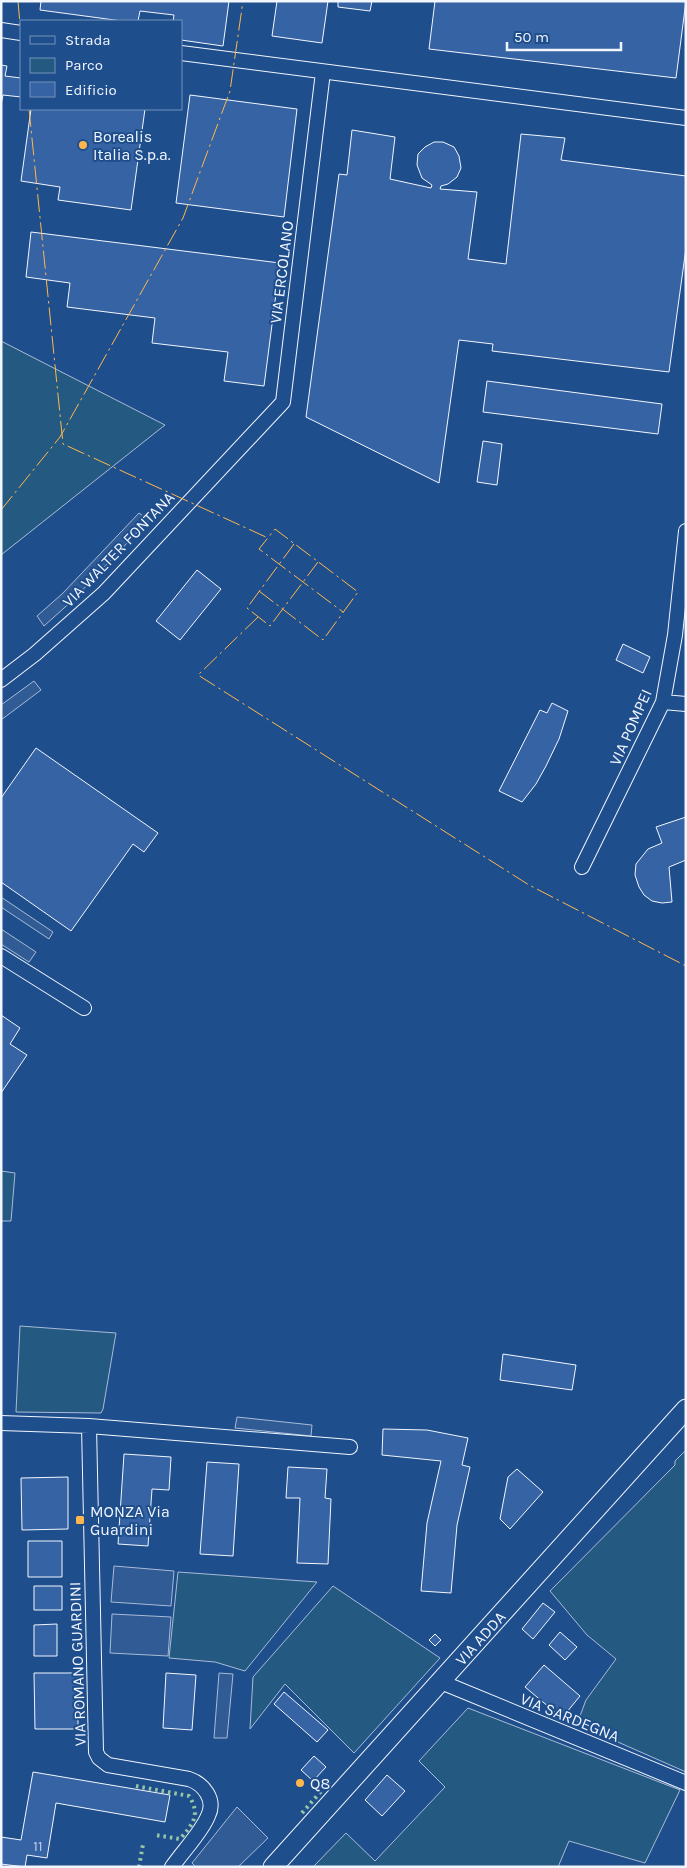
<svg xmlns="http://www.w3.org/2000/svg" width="687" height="1868" viewBox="0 0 687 1868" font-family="Karla,sans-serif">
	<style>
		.green { fill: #245a82; stroke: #a8bbd7 }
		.parking { fill: #305b95; stroke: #a8bbd7 }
		.building { fill: #3563a3; stroke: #f2f6ff }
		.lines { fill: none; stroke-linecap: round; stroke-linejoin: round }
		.street-casing { stroke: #f2f6ff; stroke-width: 16 }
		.secondary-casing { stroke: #f2f6ff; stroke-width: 21 }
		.street { stroke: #1f4e8c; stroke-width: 14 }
		.secondary { stroke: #1f4e8c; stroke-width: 19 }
		.hedge { stroke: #97c8a6; stroke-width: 4; stroke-dasharray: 2.5 4; stroke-linecap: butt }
		.power { stroke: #ffb74d; stroke-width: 1; stroke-dasharray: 18 4 2.5 4; stroke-linecap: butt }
		.poi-dot { fill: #ffb74d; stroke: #1f4e8c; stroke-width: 2 }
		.labels { text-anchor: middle; stroke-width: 4; stroke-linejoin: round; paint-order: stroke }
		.number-label { font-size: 14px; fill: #c3d1e8 }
		.poi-label { font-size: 16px; fill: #f2f6ff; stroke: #1f4e8c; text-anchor: start }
		.street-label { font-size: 16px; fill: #f2f6ff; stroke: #1f4e8c }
	</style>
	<rect width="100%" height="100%" fill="#1f4e8c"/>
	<path class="green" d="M 1,341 L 165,425 L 1,555 Z
		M 1,1171 L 15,1173 L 11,1221 L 1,1221 Z
		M 20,1326 L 116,1333 L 103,1409 L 101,1413 L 16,1412 Z
		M 686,1450 L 686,1772 L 577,1724 L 586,1700 L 616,1659 L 587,1635 L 550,1591 L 675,1465 L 675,1461 Z
		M 178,1572 L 317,1582 L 245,1671 L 215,1662 L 169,1658 Z
		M 333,1586 L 440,1658 L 354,1753 L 285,1684 L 250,1729 L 253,1677 Z
		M 468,1708 L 680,1790 L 645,1863 L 569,1841 L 558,1867 L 313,1867 L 346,1833 L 375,1861 L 445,1787 L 419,1761 Z"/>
	<path class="parking" d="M 139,513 L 149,520 L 73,600 L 44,626 L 37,616 L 62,594 Z
		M 34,681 L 41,690 L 1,720 L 1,705 Z
		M 1,897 L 53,932 L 49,939 L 1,907 Z
		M 1,929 L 36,952 L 29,962 L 1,944 Z
		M 237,1417 L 312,1425 L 311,1436 L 235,1428 Z
		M 114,1566 L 174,1571 L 171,1606 L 111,1602 Z
		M 112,1614 L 171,1617 L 168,1656 L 110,1653 Z
		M 219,1673 L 233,1674 L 227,1738 L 214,1738 Z
		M 237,1807 L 268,1838 L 238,1867 L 196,1867 L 192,1863 Z"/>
	<path class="building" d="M 41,1 L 229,1 L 223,46 L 181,40 L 181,21 L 173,21 L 174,15 L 140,11 L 138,21 L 122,21 L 40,10 Z
		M 277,1 L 328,1 L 322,43 L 272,36 Z
		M 338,1 L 372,1 L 370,11 L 338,7 Z
		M 435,1 L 686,1 L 676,78 L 429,49 Z
		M 1,65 L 7,66 L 5,76 L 21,78 L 21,97 L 3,95 L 1,105 Z
		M 190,95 L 297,109 L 284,217 L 176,203 Z
		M 31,109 L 145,109 L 131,210 L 58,200 L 60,187 L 21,181 Z
		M 352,130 L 395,137 L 390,179 L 431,188 L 432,185 L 422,178 L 417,165 L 418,154 L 425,147 L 434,142 L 443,142 L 454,147 L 459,156 L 461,168 L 457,177 L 448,184 L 441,186 L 440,189 L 477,192 L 468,259 L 506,264 L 521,134 L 565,138 L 561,160 L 686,176 L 686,248 L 669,372 L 492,351 L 493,344 L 459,340 L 439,483 L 306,417 L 339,174 L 347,175 Z
		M 31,232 L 280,263 L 264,386 L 224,381 L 228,352 L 152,343 L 155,318 L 67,307 L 70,283 L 26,277 Z
		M 487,381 L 662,404 L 658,434 L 483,412 Z
		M 483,441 L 502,444 L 497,485 L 477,482 Z
		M 197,570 L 221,589 L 180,640 L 156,621 Z
		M 623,644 L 650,657 L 643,673 L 616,660 Z
		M 552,703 L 568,711 L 559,739 L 546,766 L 536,784 L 522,802 L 499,791 L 540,710 L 547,713 Z
		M 36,748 L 158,833 L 144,852 L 133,844 L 71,931 L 1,882 L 1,798 Z
		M 686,817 L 686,860 L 669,867 L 672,902 L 662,903 L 652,901 L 644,895 L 639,887 L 635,875 L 636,864 L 648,849 L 662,843 L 656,827 Z
		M 1,1015 L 20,1028 L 10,1044 L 27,1055 L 1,1093 Z
		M 503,1354 L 576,1365 L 572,1390 L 500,1380 Z
		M 383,1429 L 427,1430 L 468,1438 L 462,1465 L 470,1467 L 457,1525 L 451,1593 L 421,1591 L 427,1523 L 441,1461 L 382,1455 Z
		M 124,1454 L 171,1457 L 169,1490 L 152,1489 L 148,1546 L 118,1544 Z
		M 207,1462 L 239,1464 L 233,1556 L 200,1554 Z
		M 288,1467 L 327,1469 L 325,1498 L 331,1499 L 328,1564 L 297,1563 L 300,1498 L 286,1498 Z
		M 517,1469 L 543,1492 L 510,1529 L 500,1519 L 508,1477 Z
		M 68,1477 L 68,1529 L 22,1530 L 21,1478 Z
		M 28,1541 L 62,1541 L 62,1577 L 28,1577 Z
		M 34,1586 L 62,1586 L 62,1610 L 34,1610 Z
		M 543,1603 L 555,1612 L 533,1639 L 522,1629 Z
		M 57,1624 L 57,1656 L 34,1656 L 34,1625 Z
		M 560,1632 L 577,1647 L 565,1660 L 549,1645 Z
		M 435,1634 L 441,1640 L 435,1646 L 429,1640 Z
		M 544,1665 L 580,1696 L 562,1718 L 525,1687 Z
		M 34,1673 L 78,1673 L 78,1729 L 35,1729 Z
		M 166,1673 L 196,1675 L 192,1730 L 163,1728 Z
		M 284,1692 L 328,1730 L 317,1742 L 274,1704 Z
		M 314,1756 L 326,1767 L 313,1781 L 301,1770 Z
		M 33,1772 L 170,1795 L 165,1822 L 56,1803 L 47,1858 L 27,1855 L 25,1867 L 1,1864 L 1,1837 L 21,1840 Z
		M 387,1775 L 405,1791 L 382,1816 L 365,1800 Z"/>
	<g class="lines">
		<defs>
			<path id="street" d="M 1,30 L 21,33
				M 181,53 L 686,118
				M 1,680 L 35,654 L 104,593 L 283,402 L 323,72
				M 663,702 L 686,704
				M 582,867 L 663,702 L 675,635 L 686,531
				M 1,956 L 84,1008
				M 1,1423 L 89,1426 L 350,1447
				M 89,1426 L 96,1752 L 99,1758 L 108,1765 L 189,1779 C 204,1784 216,1800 208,1816 C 201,1833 183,1851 172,1867
				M 441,1682 L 686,1783"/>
			<path id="secondary" d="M 273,1867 L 686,1409"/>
		</defs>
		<use href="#street" class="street-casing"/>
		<use href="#secondary" class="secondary-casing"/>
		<use href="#street" class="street"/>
		<use href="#secondary" class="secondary"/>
		<path class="hedge" d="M 136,1786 L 189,1796 C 201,1815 193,1824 180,1839 L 155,1835
			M 302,1813 L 330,1781
			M 139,1867 L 143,1844"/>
		<path class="power" d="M 18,1 L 21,36
			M 29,109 L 63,444 L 268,538
			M 1,510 L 60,437 L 183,218 L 230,91 L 243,1
			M 294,544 L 247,608 L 270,626 L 318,562
			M 259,591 L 323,640 L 358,592 L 275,529 L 259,549 L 343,612
			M 258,617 L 198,675 L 529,885 L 686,966"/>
	</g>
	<g class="poi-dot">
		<circle cx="83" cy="145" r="5"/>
		<rect x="75" y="1515" width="10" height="10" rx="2.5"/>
		<circle cx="300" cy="1783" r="5"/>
	</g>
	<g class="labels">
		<g class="number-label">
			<text x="38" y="1851">11</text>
		</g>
		<g class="poi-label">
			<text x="93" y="142">Borealis<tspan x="93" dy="18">Italia S.p.a.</tspan></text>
			<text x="90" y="1517">MONZA Via<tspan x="90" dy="18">Guardini</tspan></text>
			<text x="310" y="1789">Q8</text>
		</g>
		<g class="street-label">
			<text transform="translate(281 272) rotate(-83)" y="6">VIA ERCOLANO</text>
			<text transform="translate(118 549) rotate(-46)" y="6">VIA WALTER FONTANA</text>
			<text transform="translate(630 727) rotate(-66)" y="6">VIA POMPEI</text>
			<text transform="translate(480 1638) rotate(-48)" y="6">VIA ADDA</text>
			<text transform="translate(77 1664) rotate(-92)" y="6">VIA ROMANO GUARDINI</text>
			<text transform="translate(570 1717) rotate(22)" y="6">VIA SARDEGNA</text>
		</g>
	</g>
	<rect width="687" height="1868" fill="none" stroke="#f2f6ff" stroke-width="5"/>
	<rect x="20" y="20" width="162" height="90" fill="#1f4e8c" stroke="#7391ba"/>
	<rect x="30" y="36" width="25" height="8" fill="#1f4e8c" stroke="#7391ba"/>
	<text x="65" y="45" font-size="15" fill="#f2f6ff">Strada</text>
	<rect x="30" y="58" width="25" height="15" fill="#245a82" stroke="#7391ba"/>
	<text x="65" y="70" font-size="15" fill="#f2f6ff">Parco</text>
	<rect x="30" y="82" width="25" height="15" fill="#3563a3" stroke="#7391ba"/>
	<text x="65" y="95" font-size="15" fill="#f2f6ff">Edificio</text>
	<path d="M507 42v8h114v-8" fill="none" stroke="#f2f6ff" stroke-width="2.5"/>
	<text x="514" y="42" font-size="15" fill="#f2f6ff" stroke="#1f4e8c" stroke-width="4" paint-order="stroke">50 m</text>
</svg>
